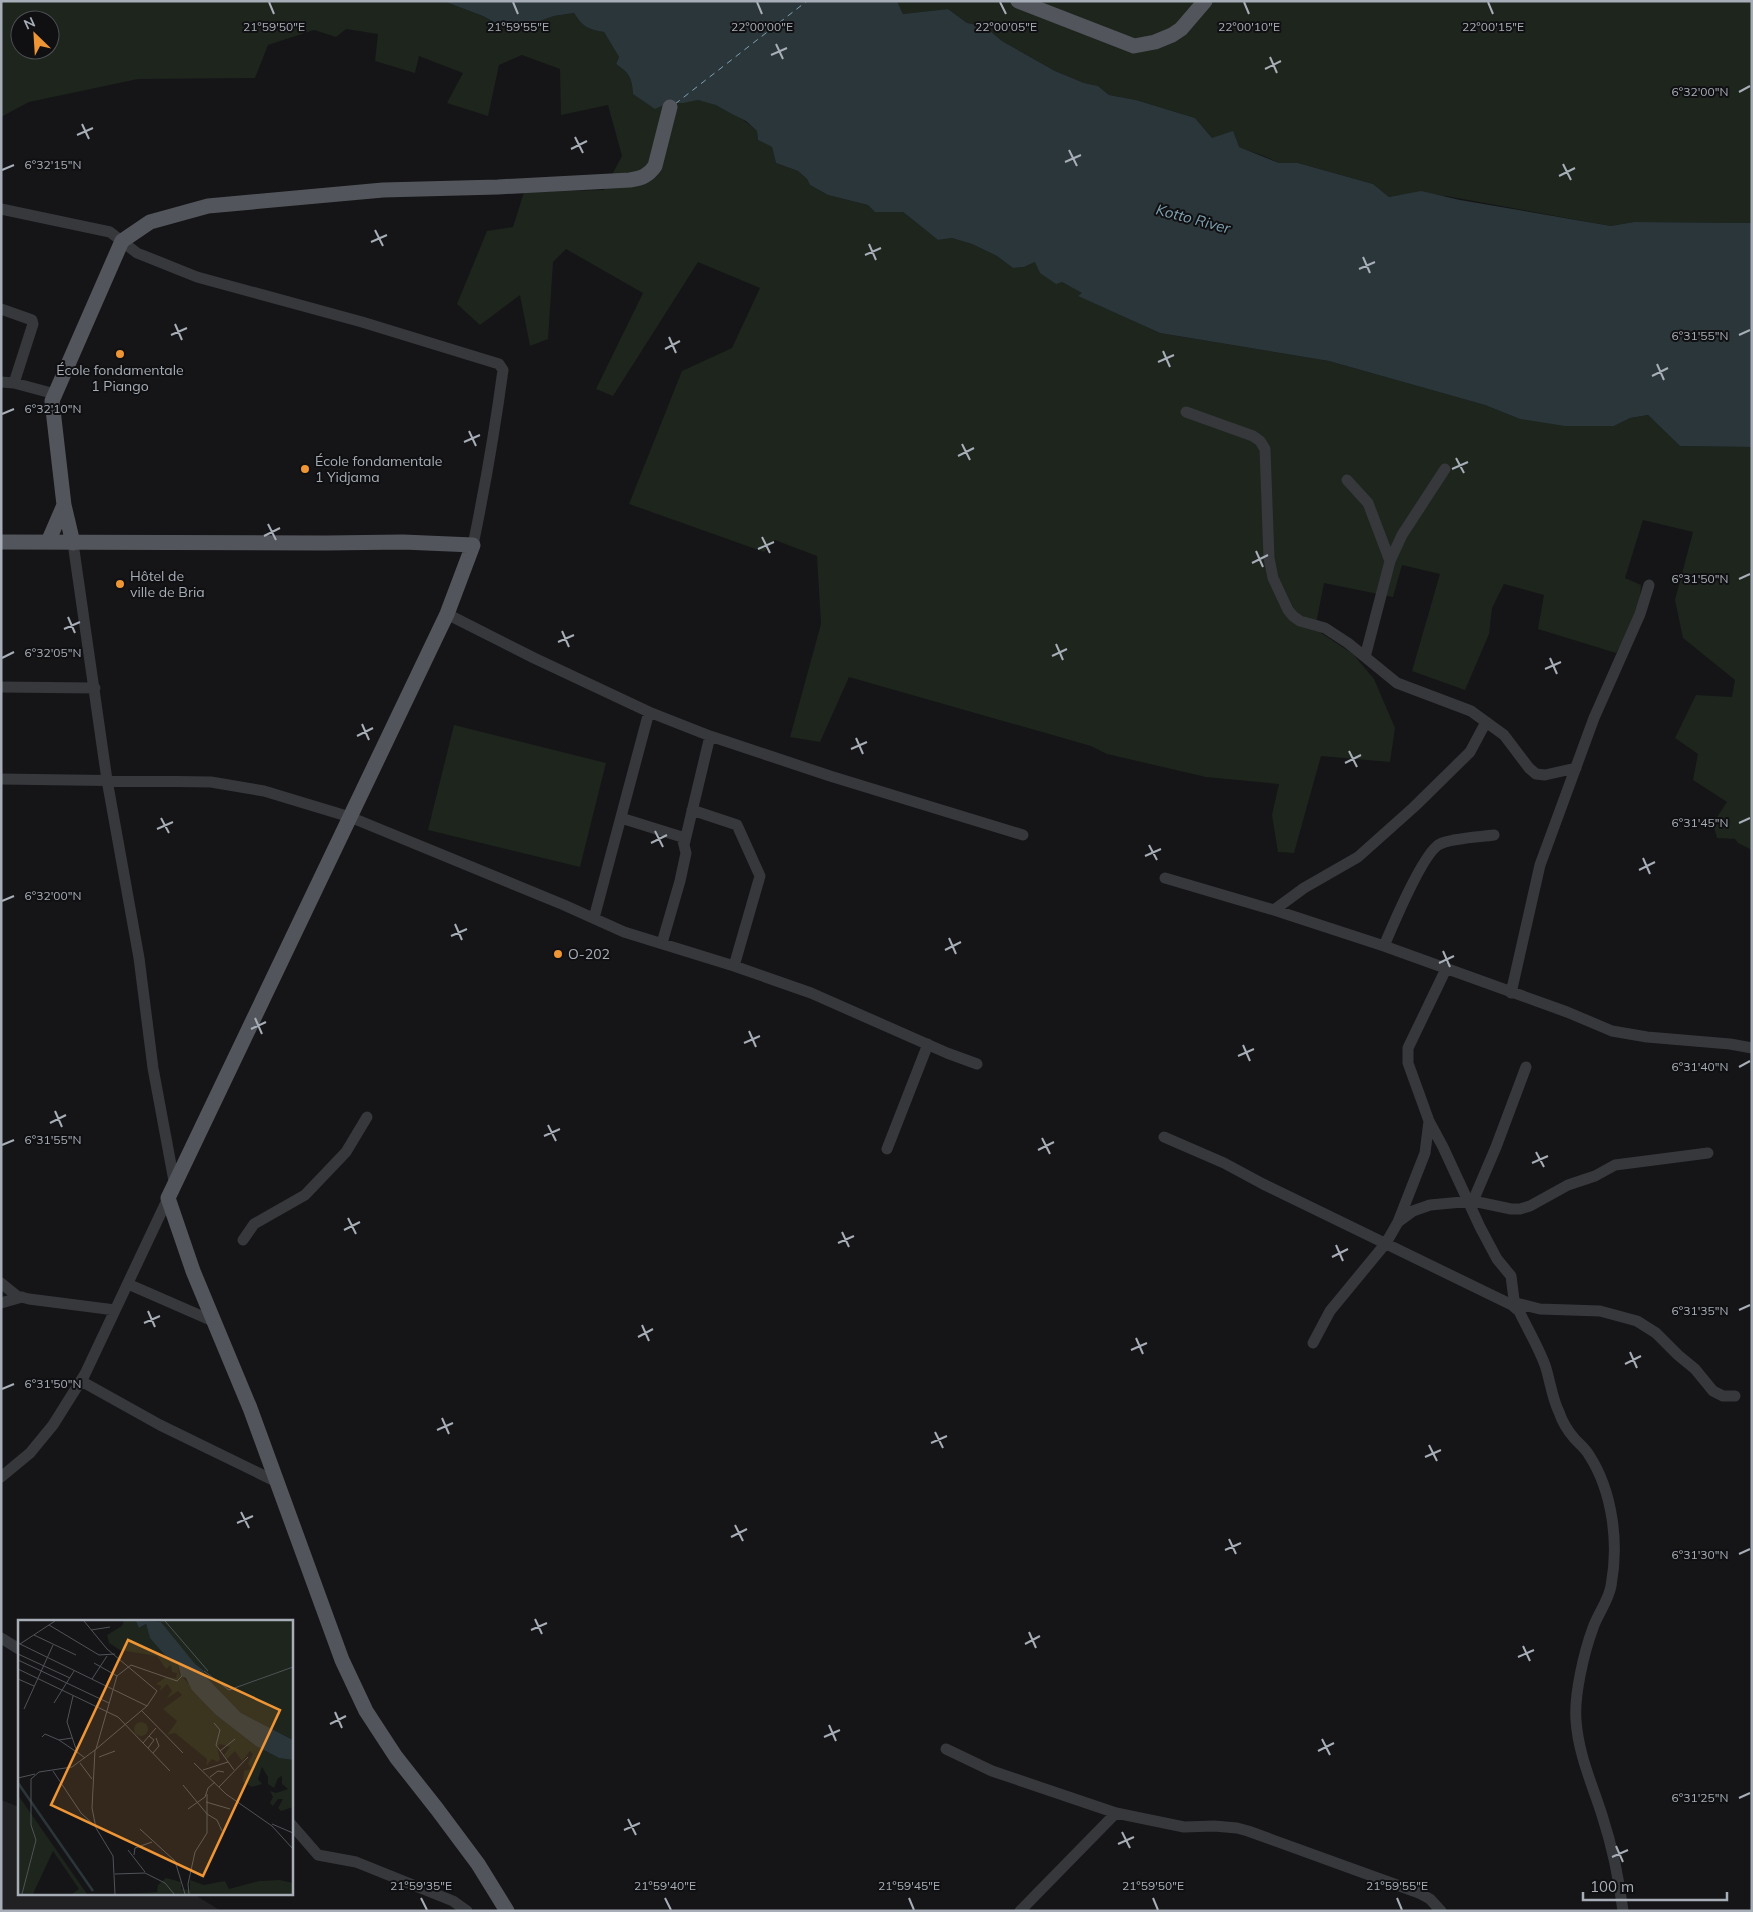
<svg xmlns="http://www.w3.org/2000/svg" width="1753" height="1912" viewBox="0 0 1753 1912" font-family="Mulish,sans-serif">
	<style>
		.built { fill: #212124 }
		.green { fill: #1d251d; fill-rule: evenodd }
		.water { fill: #2b363a }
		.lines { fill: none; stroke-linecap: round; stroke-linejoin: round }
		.ferry { stroke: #7fa1b1; stroke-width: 1; stroke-dasharray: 6 5; stroke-linecap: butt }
		.minor { stroke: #36383c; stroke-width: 11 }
		.major { stroke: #52555b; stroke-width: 15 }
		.ticks { fill: none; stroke: #a7aeb7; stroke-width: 2 }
		.poi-dot { fill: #ee9536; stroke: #101012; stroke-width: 2 }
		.labels { text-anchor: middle; stroke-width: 4; stroke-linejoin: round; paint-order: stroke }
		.poi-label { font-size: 14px; fill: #a7aeb7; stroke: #101012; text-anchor: start }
		.water-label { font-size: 15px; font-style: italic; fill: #7fa1b1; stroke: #101012 }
		.inset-river { fill: none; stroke: #2b363a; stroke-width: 2.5 }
		.inset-road { fill: none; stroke: #4f5257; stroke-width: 1 }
		.view { fill: #ee9536; fill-opacity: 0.15; stroke: #ee9536; stroke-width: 2.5 }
		.inset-edge { fill: none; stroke: #a7aeb7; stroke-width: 2.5 }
		.ticks-label { font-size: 12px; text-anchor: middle; fill: #a7aeb7; stroke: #101012; stroke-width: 4; stroke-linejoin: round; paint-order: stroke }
	</style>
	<rect width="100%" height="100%" fill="#151517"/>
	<path class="built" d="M 1,1800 L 19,1807 L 19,1893 L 192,1893 L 221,1911 L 1,1911 Z"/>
	<path class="green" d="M 1,1 L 443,1 L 483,16 L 501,26 L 534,23 L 554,16 L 574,13 C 583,27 587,29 604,32 L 619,57 L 616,64 C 629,73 632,77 633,94 C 644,97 656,101 667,103 C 680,105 689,99 698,100 C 717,101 744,119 757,131 L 758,140 L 772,147 L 776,163 L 798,171 L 807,179 L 810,185 L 828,195 L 868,205 L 875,212 L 903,212 L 938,240 L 952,238 L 972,244 L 997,256 L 1013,268 L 1024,267 L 1035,262 L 1062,282 L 1083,293 L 1079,296 L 1160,333 L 1329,361 L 1485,405 L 1520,419 L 1614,426 L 1630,418 L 1648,415 L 1680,446 L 1752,447 L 1752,850 L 1738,843 L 1735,839 L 1717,838 L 1713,823 L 1727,802 L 1693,780 L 1698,754 L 1675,738 L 1696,695 L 1732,697 L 1735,680 L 1683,638 L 1675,600 L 1693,532 L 1643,520 L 1625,578 L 1641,585 L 1638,616 L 1616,653 L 1538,629 L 1544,595 L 1504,584 L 1492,608 L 1489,634 L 1465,690 L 1412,671 L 1440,574 L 1402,565 L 1393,597 L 1324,583 L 1315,629 L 1353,654 L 1374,679 L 1395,728 L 1390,762 L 1321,756 L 1294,853 L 1278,852 L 1272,815 L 1279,784 L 1206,777 L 1107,754 L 1091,746 L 849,677 L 820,742 L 790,737 L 821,624 L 817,556 L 775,540 L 764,552 L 629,504 L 682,371 L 732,348 L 760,288 L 698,262 L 613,396 L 596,389 L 643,293 L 566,249 L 553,262 L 548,339 L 530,346 L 520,295 L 480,325 L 457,304 L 487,231 L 513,227 L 524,192 L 604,190 L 622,156 L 608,105 L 561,115 L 560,69 L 522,55 L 499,65 L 488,116 L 447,103 L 463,73 L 419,56 L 415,73 L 375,61 L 378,34 L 346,29 L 336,37 L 314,30 L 268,45 L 255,78 L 138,79 L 29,102 L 1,117 ZM 20,20 L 50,20 L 50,50 L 20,50 Z
		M 897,1 L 1752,1 L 1752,223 L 1634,222 L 1611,226 L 1446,196 L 1400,195 L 1389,197 L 1373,184 L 1298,163 L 1279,163 L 1264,156 L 1212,138 L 1195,118 L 1136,100 L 1109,95 L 1098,86 L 1084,83 L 1055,71 L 1002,41 L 984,26 L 967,23 L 948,9 L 903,14 Z
		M 454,725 L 606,763 L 580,867 L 428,830 Z"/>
	<path class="water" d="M 443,1 L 897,1 L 903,14 L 948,9 L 967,23 L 984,26 L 1002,41 L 1055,71 L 1084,83 L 1098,86 L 1109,95 L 1136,100 L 1195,118 L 1212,138 L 1233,131 L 1239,147 L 1279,163 L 1298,163 L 1373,184 L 1389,197 L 1421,191 L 1460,200 L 1611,226 L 1634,222 L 1752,223 L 1752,447 L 1680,446 L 1648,415 L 1630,418 L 1614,426 L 1565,426 L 1520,419 L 1485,405 L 1329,361 L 1160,333 L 1078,296 L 1082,293 L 1062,282 L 1056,284 L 1040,273 L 1035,262 L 1024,267 L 1013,268 L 997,256 L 972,244 L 952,238 L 938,240 L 903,212 L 875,212 L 868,205 L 828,195 L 810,185 L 807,179 L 798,171 L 776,163 L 772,147 L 758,140 L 757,131 L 746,121 L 732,114 L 716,105 L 698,100 L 683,103 L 668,103 L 655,109 L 633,94 C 632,77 629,73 616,64 L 619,57 L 604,32 C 587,29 583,27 574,13 L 554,16 L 534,23 L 501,26 L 483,16 Z"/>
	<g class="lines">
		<path class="ferry" d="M 675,104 L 807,1"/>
		<path class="minor" d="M 1,209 L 110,232 L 137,253 L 197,277 L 362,322 L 499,364 L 503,370 C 495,429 485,487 473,545
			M 1,309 L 32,320 L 33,324 L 14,383
			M 1,382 L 14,383 L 55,394
			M 1186,412 L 1253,436 L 1260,441 L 1265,449 L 1269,558 L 1273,578 L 1288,610 L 1293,616 L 1300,621 L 1325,628 L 1348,643 L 1397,683 L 1471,711 L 1504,735 L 1529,768 L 1536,774 L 1545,775 L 1576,768
			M 1347,480 L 1368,503 L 1390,561
			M 73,543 L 107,780 L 139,958 L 153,1068 L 174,1181
			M 447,614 L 534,658 L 649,712 L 710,736 L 830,776 L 1023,835
			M 1365,657 L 1390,561 L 1402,535 L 1445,469
			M 1,687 L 95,688
			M 1,779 L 211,782 L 264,791 L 350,817 L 564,905 L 624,932 L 734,966 L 811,993 L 947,1053 L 977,1064
			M 692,810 L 737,825 L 760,876 L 734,966
			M 621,818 L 682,837 L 686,853 L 680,881 L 662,943
			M 684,845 L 710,736
			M 1165,878 L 1274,910 L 1384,946 L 1567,1012 L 1612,1031 L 1647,1037 L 1730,1044 L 1752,1048
			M 1274,910 L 1304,888 L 1358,857 L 1414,807 L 1470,752 L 1486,722
			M 594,918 L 649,712
			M 1384,946 C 1392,927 1424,851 1440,844 C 1452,838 1480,837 1494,835
			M 1511,993 L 1540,865 L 1594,718 L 1640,614 L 1649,585
			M 1429,1121 L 1443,1147 L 1480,1227 L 1497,1259 L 1511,1276 L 1515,1307
			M 1164,1137 L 1224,1163 L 1263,1184 L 1512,1305 L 1519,1311 C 1527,1328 1538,1346 1545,1365 C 1550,1380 1552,1398 1559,1412 C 1562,1421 1568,1431 1574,1438 C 1579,1444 1585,1448 1589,1455 C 1613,1492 1619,1544 1611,1586 C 1608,1602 1598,1613 1593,1628 C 1584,1652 1574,1695 1576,1720 C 1578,1753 1592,1784 1602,1815 C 1612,1846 1619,1878 1623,1911
			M 887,1149 L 928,1044
			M 1473,1201 L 1496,1147 L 1526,1067
			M 1398,1222 L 1413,1211 L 1430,1205 L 1473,1201 L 1511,1209 L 1520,1209 L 1530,1206 L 1568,1185 L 1595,1176 L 1615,1165 L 1708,1153
			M 243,1240 L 254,1224 L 305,1195 L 346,1152 L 367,1117
			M 1,1283 L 17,1296 L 29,1299 L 115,1310
			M 128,1284 L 215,1322
			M 1,1303 L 22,1297
			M 1516,1303 L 1540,1309 L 1600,1311 L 1637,1321 L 1656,1333 L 1678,1355 L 1695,1369 L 1713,1391 L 1723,1396 L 1735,1396
			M 1313,1343 L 1330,1311 L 1386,1243 L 1398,1222 L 1425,1153 L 1429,1121 L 1408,1063 L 1408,1048 L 1446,969
			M 81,1381 L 160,1425 L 275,1481
			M 1,1477 L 30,1453 L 53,1425 L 85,1374 L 168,1198
			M 1,1638 L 19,1649
			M 946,1749 L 992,1771 L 1116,1813 L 1184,1827 L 1214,1826 L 1237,1828 L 1248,1831 L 1419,1893 L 1430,1899 L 1441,1911
			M 291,1824 L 318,1855 L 356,1862 L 453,1901 L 467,1911
			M 1020,1911 L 1116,1813"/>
		<path class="major" d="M 1018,1 L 1134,46 L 1155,42 L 1172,35 L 1181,29 L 1205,1
			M 1,542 L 326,543 L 403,542 L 473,545 L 447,614 L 168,1198 L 193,1271 L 250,1408 L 342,1660 L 366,1711 L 396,1757 L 437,1809 L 478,1864 L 507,1911
			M 48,542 L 64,505
			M 73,543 L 64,505 L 52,401 L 122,241 L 150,222 L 208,206 L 383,190 L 498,187 L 630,180 C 642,178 648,176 655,166 L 670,107"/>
	</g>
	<path class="ticks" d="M 269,2 L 274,14M 513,2 L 518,14M 757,2 L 762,14M 1000,2 L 1006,14M 1244,2 L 1249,14M 1488,2 L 1493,14M 776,44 L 783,59M 771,55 L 787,48M 1270,57 L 1277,73M 1265,69 L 1281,61M 1739,92 L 1750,86M 82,124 L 89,139M 77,135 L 93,128M 575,137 L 583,153M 571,149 L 587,141M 1069,150 L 1077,166M 1065,162 L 1081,155M 1563,164 L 1571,180M 2,170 L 14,165M 1559,176 L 1575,168M 375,230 L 383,246M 371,242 L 387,235M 869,244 L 876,260M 865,255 L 881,248M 1363,257 L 1370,273M 1359,269 L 1375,262M 175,324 L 182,340M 171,335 L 187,328M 1739,335 L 1750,330M 669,337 L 676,353M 665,349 L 680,341M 1163,351 L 1170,367M 1158,362 L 1174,355M 1657,364 L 1664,380M 1652,376 L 1668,368M 2,414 L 14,409M 469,431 L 476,446M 464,442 L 480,435M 962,444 L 970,460M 958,456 L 974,448M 1456,458 L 1464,473M 1452,469 L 1468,462M 268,524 L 276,540M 264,536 L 280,528M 762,537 L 770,553M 758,549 L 774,542M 1256,551 L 1263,567M 1252,563 L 1268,555M 1739,579 L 1750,574M 68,617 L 75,633M 64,629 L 80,622M 562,631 L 569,647M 558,642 L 574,635M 1056,644 L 1063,660M 1052,656 L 1067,649M 2,658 L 14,652M 1550,658 L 1557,674M 1545,669 L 1561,662M 362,724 L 369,740M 357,736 L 373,728M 856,738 L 863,754M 851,749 L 867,742M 1349,751 L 1357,767M 1345,763 L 1361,755M 161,818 L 169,833M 1739,823 L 1750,818M 157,829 L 173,822M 655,831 L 663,847M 651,843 L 667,835M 1149,845 L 1157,860M 1145,856 L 1161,849M 1643,858 L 1650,874M 1639,870 L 1655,862M 2,901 L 14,896M 455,924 L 462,940M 451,936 L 467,929M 949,938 L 956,954M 945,950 L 961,942M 1443,951 L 1450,967M 1439,963 L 1454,956M 255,1018 L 262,1034M 251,1029 L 266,1022M 749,1031 L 756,1047M 744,1043 L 760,1036M 1243,1045 L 1250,1061M 1238,1056 L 1254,1049M 1739,1067 L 1750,1061M 55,1111 L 62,1127M 50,1123 L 66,1115M 548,1125 L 556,1141M 544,1136 L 560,1129M 1042,1138 L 1050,1154M 2,1145 L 14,1140M 1038,1150 L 1054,1142M 1536,1152 L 1544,1167M 1532,1163 L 1548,1156M 348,1218 L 356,1234M 344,1230 L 360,1222M 842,1232 L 849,1247M 838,1243 L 854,1236M 1336,1245 L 1343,1261M 1332,1257 L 1348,1249M 1739,1310 L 1750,1305M 148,1311 L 155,1327M 144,1323 L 160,1316M 642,1325 L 649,1341M 638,1337 L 653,1329M 1136,1338 L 1143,1354M 1131,1350 L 1147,1343M 1630,1352 L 1637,1368M 1625,1364 L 1641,1356M 2,1389 L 14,1384M 442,1418 L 449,1434M 437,1430 L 453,1423M 935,1432 L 943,1448M 931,1443 L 947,1436M 1429,1445 L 1437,1461M 1425,1457 L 1441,1450M 241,1512 L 249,1528M 237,1523 L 253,1516M 735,1525 L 743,1541M 731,1537 L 747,1529M 1229,1539 L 1236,1554M 1225,1550 L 1241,1543M 1739,1554 L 1750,1549M 535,1619 L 542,1634M 531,1630 L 547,1623M 1029,1632 L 1036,1648M 1025,1644 L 1040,1636M 1523,1646 L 1530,1661M 1518,1657 L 1534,1650M 335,1712 L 342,1728M 330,1724 L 346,1716M 829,1725 L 836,1741M 824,1737 L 840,1730M 1322,1739 L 1330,1755M 1318,1751 L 1334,1743M 1739,1798 L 1750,1793M 628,1819 L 636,1835M 624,1830 L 640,1823M 1122,1832 L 1130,1848M 1118,1844 L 1134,1837M 1616,1846 L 1623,1862M 1612,1857 L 1628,1850M 421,1898 L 427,1910M 665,1898 L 671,1910M 909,1898 L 914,1910M 1153,1898 L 1158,1910M 1397,1898 L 1402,1910"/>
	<g class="poi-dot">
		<circle cx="120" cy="354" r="5"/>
		<circle cx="305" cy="469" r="5"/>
		<circle cx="120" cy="584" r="5"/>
		<circle cx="558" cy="954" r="5"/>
	</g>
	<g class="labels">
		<g class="poi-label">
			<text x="120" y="375" text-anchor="middle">École fondamentale<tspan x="120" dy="16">1 Piango</tspan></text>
			<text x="315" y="466">École fondamentale<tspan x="315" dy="16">1 Yidjama</tspan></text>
			<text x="130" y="581">Hôtel de<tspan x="130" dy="16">ville de Bria</tspan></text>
			<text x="568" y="959">O-202</text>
		</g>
		<g class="water-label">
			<text transform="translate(1193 219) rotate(15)" y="5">Kotto River</text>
		</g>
	</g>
	<g transform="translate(18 1620)">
		<rect width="275" height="275" fill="#151517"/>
		<path d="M 106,1 L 118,1 L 122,8 L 128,4 L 132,17 L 146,33 L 147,29 L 142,26 L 146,25 L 149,38 L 160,44 L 161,53 L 198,95 L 238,126 L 261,138 L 275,140 L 275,187 L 263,191 L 260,188 L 265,179 L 260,179 L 255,186 L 252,183 L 255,177 L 252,171 L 258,173 L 270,169 L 264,164 L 264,156 L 260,158 L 256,168 L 250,164 L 250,157 L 244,147 L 240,159 L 244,164 L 234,167 L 225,162 L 226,151 L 233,149 L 230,143 L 235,134 L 232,131 L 224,141 L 217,131 L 209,139 L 206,135 L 212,127 L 202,124 L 199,127 L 202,139 L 200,142 L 194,139 L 188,146 L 189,139 L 157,113 L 149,115 L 159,101 L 145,89 L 164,75 L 160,71 L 148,79 L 154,71 L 149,64 L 142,71 L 143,66 L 138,64 L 148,57 L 158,58 L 159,53 L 154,52 L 153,45 L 148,49 L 139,36 L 102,30 L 91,23 L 89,15 L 104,6 ZM 142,1 L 275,1 L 275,120 L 223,93 L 188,57 L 185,50 L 177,45 ZM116 109a7 7 0 1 1 14 0a7 7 0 1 1-14 0ZM 0,175 L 69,274 L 54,274 L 61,269 L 35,231 L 15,274 L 0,274 ZM 148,258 L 163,262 L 163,269 L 172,270 L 172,260 L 186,265 L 207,261 L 211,269 L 241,261 L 262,260 L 275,263 L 275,274 L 107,274 L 139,272 L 140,265 Z" fill="#1d251d"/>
		<path d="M 118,1 L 143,2 L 177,44 L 185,50 L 188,57 L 223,93 L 275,120 L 275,140 L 261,138 L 238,126 L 198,95 L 174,70 L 168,58 L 163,56 L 160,44 L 153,42 L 132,18 L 128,4 L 121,8 Z" fill="#2b363a"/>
		<path class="inset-river" d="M 165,56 L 185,51M 0,163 L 75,271"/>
		<path class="inset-road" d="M 66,1 L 89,29 L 139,71 L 129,86M 147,1 L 190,51M 31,5 L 81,35 L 97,34M 73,10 L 92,7M 16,15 L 58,35M 0,23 L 129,86 L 77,130 L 74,188 L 78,208 L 95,236 L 97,274M 2,24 L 37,1M 0,34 L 52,58M 0,40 L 91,83M 76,43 L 99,56M 0,49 L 100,97 L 152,151M 186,51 L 211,70 L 275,47M 0,59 L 16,66M 74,59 L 89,36M 95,70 L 99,56 L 113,45 L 159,61 L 164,56M 55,76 L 49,102 L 59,132 L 67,138M 36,83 L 56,51M 6,89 L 35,25M 124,91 L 165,133M 196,103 L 202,110 L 198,125 L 216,150M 24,117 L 27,114 L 41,120 L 54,118M 41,120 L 60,133M 125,123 L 138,108M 130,128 L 136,120 L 131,116M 78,129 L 95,70M 202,131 L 217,119M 135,133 L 141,126 L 138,118M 81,137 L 97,131M 62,143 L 74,159M 176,143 L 208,174 L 254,206 L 275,229M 185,150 L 210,142M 35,151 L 63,193 L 77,206M 192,157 L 200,151 L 206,152M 0,158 L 17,154M 165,165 L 189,194M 201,167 L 230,137M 188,182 L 212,189M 170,189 L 187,177 L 190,168 L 197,162M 189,194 L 199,200 L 204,211M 254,204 L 275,213M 122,209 L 157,241 L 167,274M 110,230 L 127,252M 116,235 L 117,228 L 134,222M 97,254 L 127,253 L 147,263 L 156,274M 4,274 L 18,220 L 13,205 L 13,159 L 21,152 L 54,147 L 77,130M 171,274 L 170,264 L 177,232 L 189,213 L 189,174"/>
		<path class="view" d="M 110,20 L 262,90 L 185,256 L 33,185 Z"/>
		<rect width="275" height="275" class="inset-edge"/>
	</g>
	<g class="ticks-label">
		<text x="274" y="31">21°59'50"E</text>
		<text x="518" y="31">21°59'55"E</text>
		<text x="762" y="31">22°00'00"E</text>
		<text x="1006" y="31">22°00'05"E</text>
		<text x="1249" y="31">22°00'10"E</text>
		<text x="1493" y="31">22°00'15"E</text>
		<text x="1700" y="96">6°32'00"N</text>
		<text x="53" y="169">6°32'15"N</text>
		<text x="1700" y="340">6°31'55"N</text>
		<text x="53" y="413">6°32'10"N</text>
		<text x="1700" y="583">6°31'50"N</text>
		<text x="53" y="657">6°32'05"N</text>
		<text x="1700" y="827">6°31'45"N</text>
		<text x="53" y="900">6°32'00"N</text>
		<text x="1700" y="1071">6°31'40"N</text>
		<text x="53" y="1144">6°31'55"N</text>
		<text x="1700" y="1315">6°31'35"N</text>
		<text x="53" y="1388">6°31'50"N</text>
		<text x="1700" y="1559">6°31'30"N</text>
		<text x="1700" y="1802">6°31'25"N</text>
		<text x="421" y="1890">21°59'35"E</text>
		<text x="665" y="1890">21°59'40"E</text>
		<text x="909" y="1890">21°59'45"E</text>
		<text x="1153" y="1890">21°59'50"E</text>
		<text x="1397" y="1890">21°59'55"E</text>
	</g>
	<rect width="1753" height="1912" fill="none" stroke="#a7aeb7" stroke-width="5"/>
	<g transform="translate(35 35) rotate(335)"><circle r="24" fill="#101012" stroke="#4c4f54"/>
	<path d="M0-4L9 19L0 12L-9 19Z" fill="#ee9536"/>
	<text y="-8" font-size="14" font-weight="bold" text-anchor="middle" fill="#a7aeb7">N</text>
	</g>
	<path d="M1583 1892v8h144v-8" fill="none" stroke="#a7aeb7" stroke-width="2.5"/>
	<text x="1590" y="1892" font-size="15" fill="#a7aeb7" stroke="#101012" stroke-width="4" paint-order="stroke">100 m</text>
</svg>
